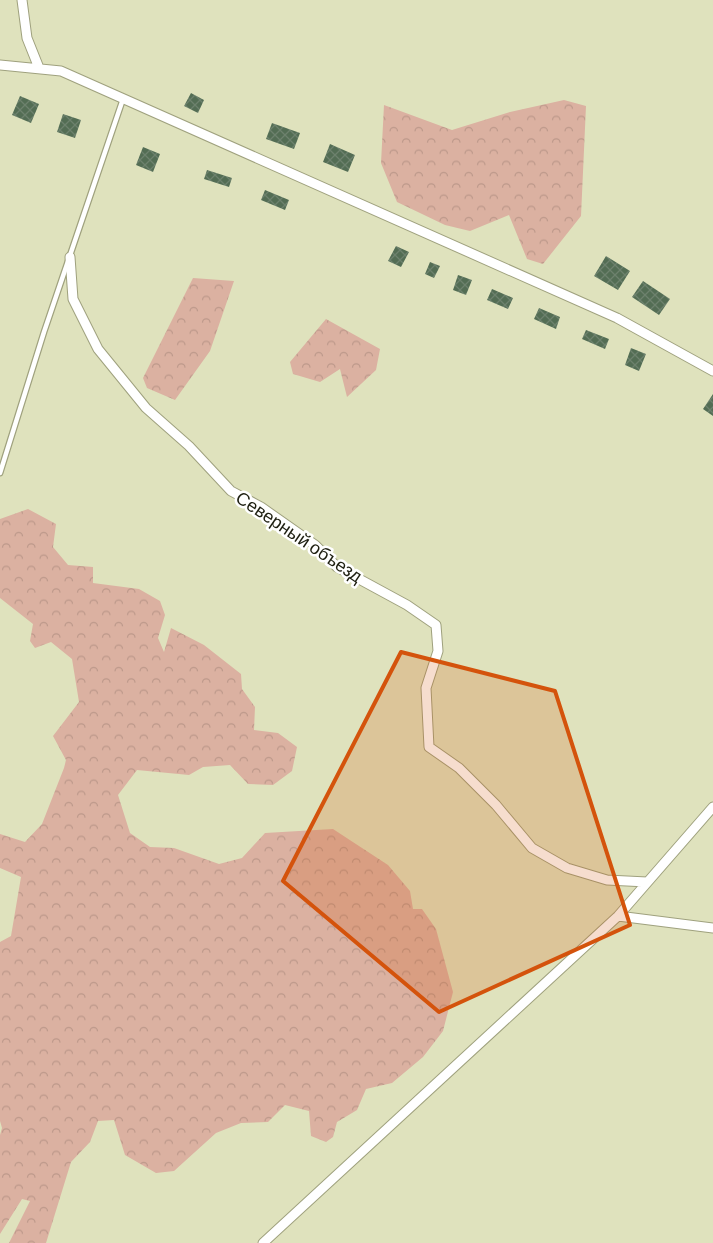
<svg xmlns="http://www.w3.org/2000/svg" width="713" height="1243" viewBox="0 0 713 1243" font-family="Barlow,sans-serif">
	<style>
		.forest { fill: url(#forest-crowns) }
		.building { fill: url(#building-cross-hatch) }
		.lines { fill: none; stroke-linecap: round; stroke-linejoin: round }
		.service-casing { stroke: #9fa17e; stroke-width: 7 }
		.minor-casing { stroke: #9fa17e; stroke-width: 11 }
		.service { stroke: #fff; stroke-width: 4.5 }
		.minor { stroke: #fff; stroke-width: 9 }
		.marked { fill: #d4530c; fill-opacity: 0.2; stroke: #d4530c; stroke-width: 4; stroke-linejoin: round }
		.labels { text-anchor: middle; stroke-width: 5; stroke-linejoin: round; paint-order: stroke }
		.street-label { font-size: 18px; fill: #1e1f11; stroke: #fff }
	</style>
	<defs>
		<pattern id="forest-crowns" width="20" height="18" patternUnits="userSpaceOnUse" patternTransform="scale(1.25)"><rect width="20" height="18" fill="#dbb1a1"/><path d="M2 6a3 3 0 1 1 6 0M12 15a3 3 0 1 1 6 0" fill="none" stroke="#bc988a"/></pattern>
		<pattern id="building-cross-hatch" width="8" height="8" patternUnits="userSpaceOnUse" patternTransform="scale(1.25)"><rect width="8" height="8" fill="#536d54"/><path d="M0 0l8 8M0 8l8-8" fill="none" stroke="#6d816d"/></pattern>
	</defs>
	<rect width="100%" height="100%" fill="#dfe2bd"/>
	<path class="forest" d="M 564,100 L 586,106 L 581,216 L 543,264 L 527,259 L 509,215 L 470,231 L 445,225 L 397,202 L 381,163 L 384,105 L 452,130 L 510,112 Z
		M 193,278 L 234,281 L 210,351 L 175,400 L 147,388 L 143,378 Z
		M 326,319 L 380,349 L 376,370 L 347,397 L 340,369 L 320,382 L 293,374 L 290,362 Z
		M 28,509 L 56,524 L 53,547 L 68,565 L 93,567 L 93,583 L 139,589 L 160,601 L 165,615 L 158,638 L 164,652 L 171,628 L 204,645 L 241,674 L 242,689 L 255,707 L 254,730 L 278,733 L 297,747 L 292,771 L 273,785 L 248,784 L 230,765 L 203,767 L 189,775 L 137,770 L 118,795 L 130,833 L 150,847 L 174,848 L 219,864 L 242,858 L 265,833 L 333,829 L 388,865 L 410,891 L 413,909 L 422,909 L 436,929 L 453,992 L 443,1031 L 423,1057 L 392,1083 L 366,1089 L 357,1110 L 337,1122 L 333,1137 L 326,1142 L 311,1136 L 309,1111 L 285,1105 L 268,1122 L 241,1123 L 216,1133 L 174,1171 L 156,1173 L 125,1155 L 114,1120 L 98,1121 L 90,1142 L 71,1162 L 46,1243 L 9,1243 L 30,1201 L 22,1199 L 0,1234 L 0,1135 L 2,1128 L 0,1121 L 0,942 L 11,936 L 21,877 L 0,868 L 0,834 L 25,842 L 42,824 L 64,768 L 66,760 L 53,736 L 79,702 L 72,659 L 51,642 L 35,648 L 30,641 L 33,624 L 0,598 L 0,519 Z"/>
	<path class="building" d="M 191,93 L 204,100 L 198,113 L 184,106 Z
		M 20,96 L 39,104 L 31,123 L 12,115 Z
		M 63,114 L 81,120 L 75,138 L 57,132 Z
		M 272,123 L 300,133 L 294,149 L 266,139 Z
		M 330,144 L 355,155 L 348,172 L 323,162 Z
		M 143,147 L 160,154 L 153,172 L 136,165 Z
		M 207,170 L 232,178 L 229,187 L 204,179 Z
		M 265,190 L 289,200 L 285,210 L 261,200 Z
		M 396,246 L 409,252 L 401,267 L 388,261 Z
		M 606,256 L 630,271 L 618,290 L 594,276 Z
		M 430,262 L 440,266 L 434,278 L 425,274 Z
		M 458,275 L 472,280 L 466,295 L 453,290 Z
		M 643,281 L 670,299 L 659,315 L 632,297 Z
		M 492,289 L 513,298 L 508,309 L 487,300 Z
		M 539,308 L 560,317 L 556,329 L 534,319 Z
		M 586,330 L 609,339 L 605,349 L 582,339 Z
		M 631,348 L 646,354 L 639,371 L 625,365 Z
		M 713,394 L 713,416 L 703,409 Z"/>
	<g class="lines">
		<defs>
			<path id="service" d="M 0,473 L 44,332 L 123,99"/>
			<path id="minor" d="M 22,0 L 27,38 L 39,68
				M 0,65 L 61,71 L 617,318 L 713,371
				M 70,257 L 73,299 L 98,349 L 146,408 L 189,446 L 231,491 L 261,507 L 315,545 L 337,567 L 407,605 L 436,625 L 438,651 L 426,688 L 429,747 L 459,768 L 496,805 L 532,848 L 567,868 L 607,880 L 647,882
				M 618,916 L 713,928
				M 263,1243 L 618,916 L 713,807"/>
		</defs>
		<use href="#service" class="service-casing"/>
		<use href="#minor" class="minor-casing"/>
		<use href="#service" class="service"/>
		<use href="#minor" class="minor"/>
	</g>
	<path class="marked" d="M 401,652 L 555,691 L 630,925 L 439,1012 L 283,881 Z"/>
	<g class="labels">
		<g class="street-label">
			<text transform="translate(299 537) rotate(34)" y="6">Северный объезд</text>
		</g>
	</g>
</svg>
